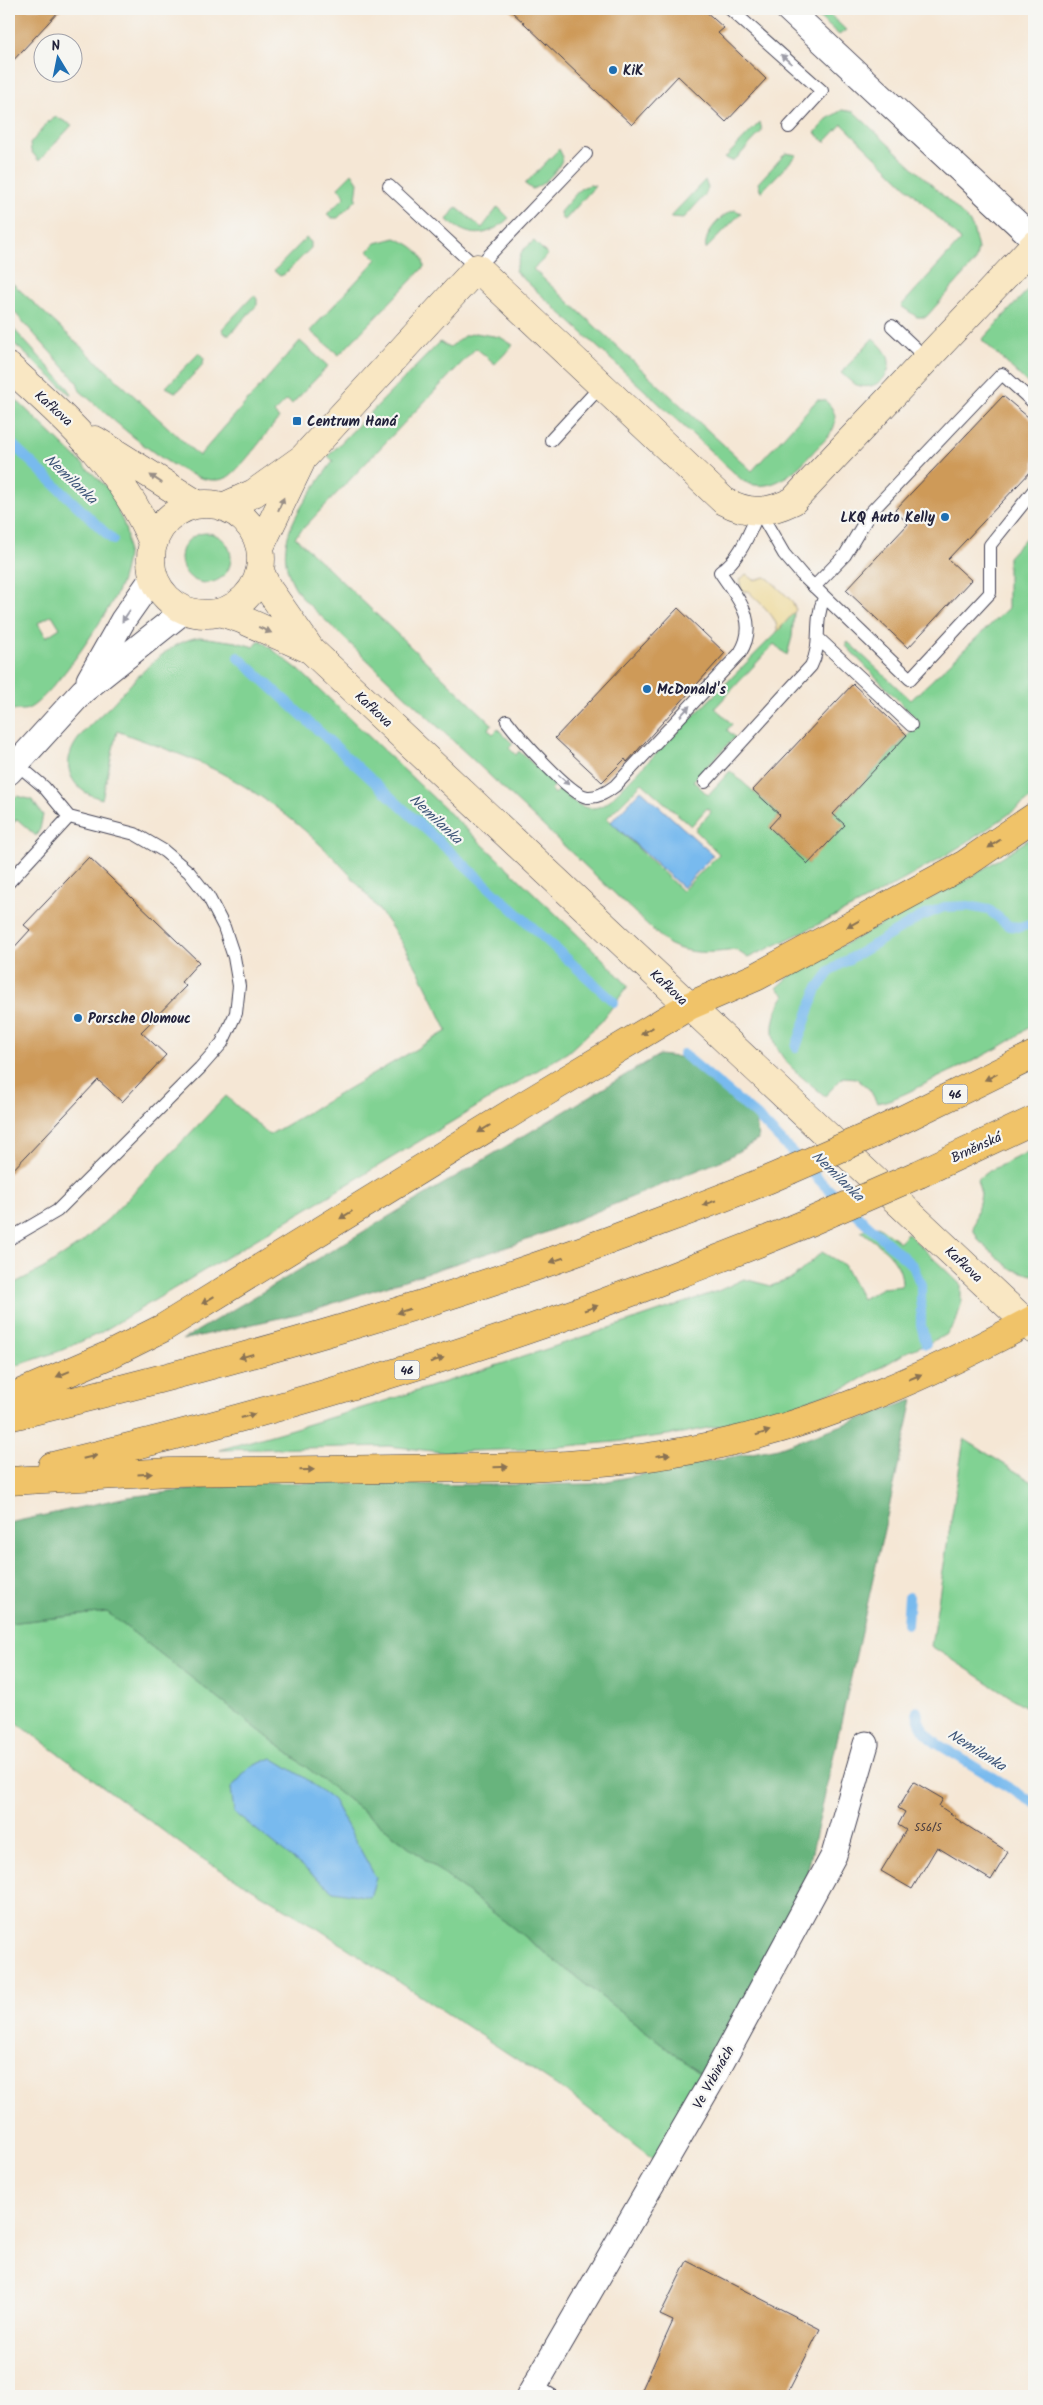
<svg xmlns="http://www.w3.org/2000/svg" width="1043" height="2405" viewBox="0 0 1043 2405" font-family="Kalam,sans-serif">
	<style>
		.green { fill: #81d293; stroke: #527a67; fill-rule: evenodd }
		.forest { fill: #68b47d; stroke: #456b5c }
		.sand { fill: #eeda9e; stroke: #887e6c }
		.water { fill: #78baee; stroke: #4d6e94 }
		.lines { fill: none; stroke-linecap: round; stroke-linejoin: round }
		.stream { stroke: #78baee; stroke-width: 10 }
		.building { fill: #ce9a58 }
		.lane-casing { stroke: #424052; stroke-width: 14 }
		.street-casing { stroke: #424052; stroke-width: 27 }
		.secondary-casing { stroke: #424052; stroke-width: 29 }
		.primary-casing { stroke: #424052; stroke-width: 29 }
		.lane { stroke: #fff; stroke-width: 12 }
		.street { stroke: #fff; stroke-width: 25 }
		.secondary { stroke: #f9e7c3; stroke-width: 28 }
		.primary { stroke: #f0c369; stroke-width: 28 }
		.primary-bridge-casing { stroke: #424052; stroke-width: 29; stroke-linecap: butt }
		.primary-bridge { stroke: #f0c369; stroke-width: 28 }
		.oneway { fill: #9c9ca7 }
		.oneway2 { fill: #988e86 }
		.oneway3 { fill: #897252 }
		.poi-dot { fill: #1f6fb2; stroke: #f6f6f2; stroke-width: 2 }
		.labels { text-anchor: middle; stroke-width: 4.5; stroke-linejoin: round; paint-order: stroke }
		.number-label { font-size: 11px; fill: #4d4042 }
		.shield { fill: #f6f6f2; stroke: #626272; stroke-width: 1 }
		.shield-label { font-size: 12px; font-weight: bold; fill: #22223b }
		.poi-label { font-size: 14px; font-weight: bold; fill: #22223b; stroke: #f6f6f2; text-anchor: start }
		.street-label { font-size: 14px; fill: #22223b; stroke: #f6f6f2 }
		.water-label { font-size: 15px; font-style: italic; fill: #40577a; stroke: #f6f6f2 }
	</style>
	<rect width="100%" height="100%" fill="#f6f6f2"/>
	<filter id="ink" filterUnits="userSpaceOnUse"><feTurbulence type="fractalNoise" baseFrequency=".02" numOctaves="2"/><feDisplacementMap in="SourceGraphic" scale="10" xChannelSelector="R" yChannelSelector="G"/><feConvolveMatrix kernelMatrix="1 2 1 2 8 2 1 2 1" color-interpolation-filters="sRGB"/></filter>
	<filter id="wash" filterUnits="userSpaceOnUse"><feTurbulence type="fractalNoise" baseFrequency=".0096" numOctaves="4" result="noise"/><feDisplacementMap in="SourceGraphic" scale="20" xChannelSelector="R" yChannelSelector="G"/><feGaussianBlur stdDeviation="1.12" result="paint"/><feColorMatrix in="noise" values="0 0 0 0 0 0 0 0 0 0 0 0 0 0 0 0 0 1.4 0 .05"/><feComposite in="paint" operator="in"/></filter>
	<g filter="url(#wash)">
		<rect width="100%" height="100%" fill="#f5e7d5"/>
		<path class="green" d="M 810,9 L 824,9 L 846,30 L 839,35 Z
			M 842,110 L 854,112 L 951,203 L 968,220 L 973,228 L 978,249 L 975,262 L 926,317 L 917,317 L 901,306 L 961,240 L 842,124 L 825,142 L 815,133 L 827,119 Z
			M 56,117 L 72,125 L 39,161 L 31,151 L 30,144 L 48,122 Z
			M 760,122 L 762,131 L 737,158 L 732,161 L 725,158 Z
			M 559,149 L 563,157 C 560,169 543,186 532,189 L 525,184 Z
			M 786,153 L 797,155 L 761,192 L 758,183 Z
			M 352,173 L 358,182 L 356,200 L 338,218 L 332,218 L 327,214 L 345,197 L 338,187 Z
			M 705,180 L 708,188 L 705,195 L 684,218 L 670,217 Z
			M 590,185 L 595,186 L 565,220 L 561,218 L 560,212 L 581,188 Z
			M 456,207 L 482,228 L 498,207 L 509,218 C 487,238 470,239 447,220 Z
			M 735,210 L 741,213 L 706,249 C 703,234 721,214 735,210 Z
			M 306,238 L 311,242 L 311,248 L 285,274 L 280,276 L 274,271 Z
			M 395,238 C 408,243 424,251 424,267 L 339,355 L 310,331 L 377,259 L 368,251 L 376,243 Z
			M 534,241 L 548,255 L 533,269 L 752,471 L 817,400 L 824,400 C 831,405 836,412 835,423 C 833,434 822,443 815,450 C 797,470 772,496 743,481 L 515,271 L 522,251 Z
			M 9,280 L 199,456 L 300,341 L 328,366 L 292,404 L 287,400 L 274,413 L 279,418 C 268,431 239,472 226,478 C 188,494 108,414 80,391 L 77,382 L 9,306 Z
			M 1034,283 L 1034,389 L 982,340 Z
			M 254,295 L 257,299 L 257,305 L 230,334 L 225,334 L 222,329 Z
			M 9,324 L 69,389 L 72,396 L 9,339 Z
			M 475,333 L 500,337 L 513,345 L 495,364 L 476,348 L 295,537 L 492,724 L 488,729 L 493,734 L 498,729 L 513,744 L 509,748 L 516,755 L 519,751 L 556,785 L 551,789 L 555,794 L 560,789 C 575,804 587,815 607,803 L 777,632 L 794,612 L 792,637 L 787,655 L 774,644 L 715,708 L 732,724 L 727,730 L 735,737 L 693,781 L 708,795 L 730,771 L 780,815 L 769,827 L 808,864 L 833,814 L 920,723 L 845,645 L 848,642 L 911,700 L 1008,608 L 1008,557 L 1034,529 L 1034,796 C 946,862 847,912 748,958 L 736,950 C 712,953 690,955 668,944 L 306,602 C 260,550 301,507 333,461 L 328,456 L 440,342 L 449,348 L 464,336 ZM 642,783 L 691,826 L 707,808 L 711,812 L 695,830 L 719,854 L 682,891 L 607,818 Z
			M 873,338 C 878,343 885,349 888,357 C 894,375 875,392 857,385 C 851,383 846,377 841,373 Z
			M 199,353 L 204,358 L 203,364 L 179,390 L 175,392 L 166,387 Z
			M 9,393 L 120,500 L 124,507 L 118,513 C 132,532 128,561 121,583 C 112,609 52,698 28,709 C 22,711 15,710 9,709 ZM 52,615 L 60,628 L 46,637 L 38,623 Z
			M181 558a25 25 0 1 1 50 0a25 25 0 1 1-50 0Z
			M 200,637 L 236,642 L 254,647 L 260,640 L 299,670 L 602,958 L 628,986 L 601,1022 L 568,1052 L 100,1333 L 60,1351 L 9,1368 L 9,1286 L 44,1268 L 80,1244 L 108,1219 L 226,1096 L 269,1135 L 447,1031 C 432,998 417,964 396,934 C 350,865 281,800 205,765 C 177,752 146,742 117,731 L 102,799 C 89,795 79,791 72,778 C 57,748 95,722 113,703 C 136,679 167,641 200,637 Z
			M 18,796 L 32,800 L 43,815 L 40,829 L 36,836 L 17,819 L 9,828 L 9,799 Z
			M 1034,836 L 1034,1023 C 1007,1047 970,1062 937,1078 C 918,1087 898,1099 877,1103 L 870,1090 L 856,1078 L 843,1077 L 825,1096 C 791,1068 753,1044 785,995 L 777,988 L 798,969 L 971,877 Z
			M 1034,1149 L 1034,1274 L 1032,1275 L 1011,1269 L 979,1241 L 973,1229 L 981,1194 L 977,1180 L 987,1172 Z
			M 878,1226 L 900,1242 L 907,1233 L 961,1285 L 961,1304 L 956,1322 L 946,1335 L 907,1352 L 847,1387 L 759,1418 L 682,1433 L 615,1442 L 533,1449 L 440,1452 L 389,1446 L 219,1450 C 387,1403 553,1348 718,1291 L 744,1279 L 771,1286 L 793,1278 L 822,1252 L 844,1265 L 862,1299 L 882,1288 L 902,1286 C 903,1259 880,1246 861,1231 Z
			M 964,1439 L 1034,1483 L 1034,1712 L 931,1646 Z
			M 107,1612 L 711,2082 L 656,2161 L 568,2093 L 317,1928 L 193,1853 L 9,1717 L 9,1623 Z"/>
		<path class="forest" d="M 659,1055 L 688,1058 L 756,1115 L 758,1140 L 725,1159 L 522,1242 L 306,1312 L 182,1340 Z
			M 913,1400 L 806,1879 L 711,2082 L 107,1612 L 9,1623 L 9,1523 L 127,1497 L 256,1482 L 487,1485 L 592,1484 L 778,1448 Z"/>
		<path class="sand" d="M 746,574 L 754,580 L 765,577 L 769,579 L 792,601 L 796,610 L 777,632 C 779,617 758,602 748,591 L 741,592 L 740,580 Z"/>
		<path class="water" d="M 641,790 L 713,855 L 683,888 L 611,822 Z
			M 272,1758 L 305,1778 L 333,1800 L 376,1878 L 370,1897 L 333,1891 L 234,1812 L 231,1788 L 250,1767 Z"/>
		<g class="lines">
			<path class="stream" d="M 9,441 L 113,540
				M 238,657 L 614,1002
				M 796,1047 L 817,989 L 831,970 L 920,917 L 944,907 L 968,906 L 989,910 L 1009,926 L 1020,927 L 1034,923
				M 683,1054 L 756,1115 L 825,1186 L 913,1266 L 921,1285 L 921,1325 L 926,1344
				M 907,1624 L 909,1597
				M 917,1711 C 919,1726 925,1733 936,1743 L 1034,1803"/>
		</g>
		<g id="blocks">
			<path class="building" d="M 9,9 L 61,9 L 9,65 Z
				M 509,9 L 703,9 L 724,28 L 718,33 L 766,79 L 726,122 L 678,76 L 632,125 Z
				M 1003,396 L 1034,422 L 1034,468 L 948,559 L 971,580 L 908,648 L 846,590 L 908,524 L 895,510 Z
				M 678,608 L 725,653 L 627,762 L 625,759 L 602,782 L 555,738 Z
				M 853,684 L 907,735 L 833,814 L 845,825 L 808,864 L 769,827 L 780,815 L 753,790 Z
				M 89,857 L 199,962 L 181,982 L 186,986 L 141,1032 L 166,1055 L 122,1102 L 98,1080 L 9,1174 L 9,953 L 30,930 L 24,925 Z
				M 914,1782 L 943,1799 L 939,1806 L 956,1817 L 955,1818 L 1008,1852 L 991,1880 L 937,1847 L 912,1889 L 881,1871 L 906,1830 L 898,1825 L 905,1812 L 898,1808 Z
				M 687,2261 L 820,2329 L 786,2396 L 639,2396 L 673,2321 L 660,2315 Z"/>
		</g>
	</g>
	<g filter="url(#ink)">
		<use href="#blocks" fill-opacity="0" stroke="#424052" stroke-width="1"/>
		<g class="lines">
			<defs>
				<path id="lane" d="M 730,9 L 822,91 L 789,127
					M 389,186 L 477,268 L 586,154
					M 892,326 L 927,359
					M 551,440 L 601,386
					M 759,511 L 784,554 L 802,575 L 910,679 L 990,593 L 990,545 L 1034,490
					M 814,587 L 845,555 L 870,513 L 1002,374 L 1034,403
					M 818,638 L 911,725
					M 507,721 C 519,737 569,794 587,797 C 598,798 607,792 615,786 L 740,653 C 760,621 737,598 720,572 C 741,558 749,533 759,511
					M 9,747 L 17,764 L 44,787 L 69,817 L 135,834 L 164,851 L 189,872 L 208,896 L 224,927 L 234,957 L 239,986 L 236,1013 L 222,1043 L 200,1068 L 57,1211 L 9,1239
					M 705,782 L 811,666 C 823,643 813,623 824,598
					M 9,882 L 69,817
					M 535,2385 L 553,2396"/>
				<path id="street" d="M 788,9 L 1034,239
					M 89,680 L 123,620 L 154,576
					M 9,772 L 83,691 L 185,610
					M 529,2396 L 711,2082 L 834,1855 L 866,1744"/>
				<path id="secondary" d="M 9,367 C 67,420 122,468 153,543
					M 95,440 L 197,504
					M151 559a55 55 0 1 1 110 0a55 55 0 1 1-110 0Z
					M 223,507 L 254,493 L 303,458 L 477,268 L 724,501 C 750,515 768,513 793,501 L 1034,245
					M 260,547 L 301,462
					M 260,571 L 267,587 L 311,650 L 1034,1330
					M 220,612 L 241,619 L 311,650"/>
				<path id="primary" d="M 875,1133 L 1034,1055
					M 919,1174 L 1034,1120
					M 9,1398 L 109,1355 L 163,1328 L 526,1104 L 689,1006 L 756,977 L 965,864 L 1034,817
					M 9,1417 C 226,1364 441,1305 650,1225 C 696,1208 743,1191 788,1171
					M 52,1466 C 265,1415 475,1354 679,1274 C 730,1254 782,1235 832,1212
					M 9,1481 L 170,1472 L 528,1467 C 591,1464 654,1459 716,1445 C 827,1421 934,1373 1034,1319"/>
			</defs>
			<use href="#lane" class="lane-casing"/>
			<use href="#street" class="street-casing"/>
			<use href="#secondary" class="secondary-casing"/>
			<use href="#primary" class="primary-casing"/>
			<use href="#lane" class="lane"/>
			<use href="#street" class="street"/>
			<use href="#secondary" class="secondary"/>
			<use href="#primary" class="primary"/>
			<defs>
				<path id="primary-bridge" d="M 788,1171 L 875,1133
					M 832,1212 L 919,1174"/>
			</defs>
			<use href="#primary-bridge" class="primary-bridge-casing"/>
			<use href="#primary-bridge" class="primary-bridge"/>
		</g>
		<defs><path id="oneway-solid" d="M-6-.8H1V-3.2L6.5 0L1 3.2V.8H-6Z" transform="scale(1.25)"/></defs>
		<g class="oneway">
			<use href="#oneway-solid" transform="translate(786 59) rotate(-139)"/>
			<use href="#oneway-solid" transform="translate(126 616) rotate(124)"/>
			<use href="#oneway-solid" transform="translate(685 711) rotate(-47)"/>
			<use href="#oneway-solid" transform="translate(564 780) rotate(42)"/>
		</g>
		<g class="oneway2">
			<use href="#oneway-solid" transform="translate(156 479) rotate(-146)"/>
			<use href="#oneway-solid" transform="translate(281 504) rotate(-67)"/>
			<use href="#oneway-solid" transform="translate(265 630) rotate(24)"/>
		</g>
		<g class="oneway3">
			<use href="#oneway-solid" transform="translate(994 844) rotate(146)"/>
			<use href="#oneway-solid" transform="translate(853 924) rotate(151)"/>
			<use href="#oneway-solid" transform="translate(647 1031) rotate(149)"/>
			<use href="#oneway-solid" transform="translate(991 1077) rotate(154)"/>
			<use href="#oneway-solid" transform="translate(484 1129) rotate(148)"/>
			<use href="#oneway-solid" transform="translate(709 1203) rotate(159)"/>
			<use href="#oneway-solid" transform="translate(346 1215) rotate(148)"/>
			<use href="#oneway-solid" transform="translate(557 1260) rotate(161)"/>
			<use href="#oneway-solid" transform="translate(208 1300) rotate(149)"/>
			<use href="#oneway-solid" transform="translate(591 1308) rotate(-19)"/>
			<use href="#oneway-solid" transform="translate(403 1311) rotate(163)"/>
			<use href="#oneway-solid" transform="translate(246 1356) rotate(164)"/>
			<use href="#oneway-solid" transform="translate(437 1360) rotate(-18)"/>
			<use href="#oneway-solid" transform="translate(63 1374) rotate(157)"/>
			<use href="#oneway-solid" transform="translate(915 1377) rotate(-23)"/>
			<use href="#oneway-solid" transform="translate(248 1416) rotate(-16)"/>
			<use href="#oneway-solid" transform="translate(763 1433) rotate(-17)"/>
			<use href="#oneway-solid" transform="translate(663 1455) rotate(-7)"/>
			<use href="#oneway-solid" transform="translate(90 1457) rotate(-13)"/>
			<use href="#oneway-solid" transform="translate(501 1467) rotate(-1)"/>
			<use href="#oneway-solid" transform="translate(307 1470) rotate(-1)"/>
			<use href="#oneway-solid" transform="translate(145 1474) rotate(-3)"/>
		</g>
	</g>
	<g class="poi-dot">
		<circle cx="613" cy="70" r="5"/>
		<rect x="292" y="416" width="10" height="10" rx="2.5"/>
		<circle cx="945" cy="517" r="5"/>
		<circle cx="647" cy="689" r="5"/>
		<circle cx="78" cy="1018" r="5"/>
	</g>
	<g class="labels">
		<g class="number-label">
			<text x="928" y="1831">556/5</text>
		</g>
		<g class="shield">
			<rect x="942.5" y="1084.5" width="25" height="19" rx="4"/>
			<rect x="394.5" y="1360.5" width="25" height="19" rx="4"/>
		</g>
		<g class="shield-label">
			<text x="955" y="1098">46</text>
			<text x="407" y="1374">46</text>
		</g>
		<g class="poi-label">
			<text x="623" y="75">KiK</text>
			<text x="307" y="426">Centrum Haná</text>
			<text x="935" y="522" text-anchor="end">LKQ Auto Kelly</text>
			<text x="657" y="694">McDonald's</text>
			<text x="88" y="1023">Porsche Olomouc</text>
		</g>
		<g class="street-label">
			<text transform="translate(54 408) rotate(42)" y="5">Kafkova</text>
			<text transform="translate(374 709) rotate(43)" y="5">Kafkova</text>
			<text transform="translate(669 987) rotate(43)" y="5">Kafkova</text>
			<text transform="translate(976 1147) rotate(-25)" y="5">Brněnská</text>
			<text transform="translate(964 1264) rotate(43)" y="5">Kafkova</text>
			<text transform="translate(713 2077) rotate(-61)" y="5">Ve Vrbinách</text>
		</g>
		<g class="water-label">
			<text transform="translate(71 479) rotate(43)" y="5">Nemilanka</text>
			<text transform="translate(436 819) rotate(43)" y="5">Nemilanka</text>
			<text transform="translate(838 1176) rotate(44)" y="5">Nemilanka</text>
			<text transform="translate(977 1750) rotate(32)" y="5">Nemilanka</text>
		</g>
	</g>
	<rect width="1043" height="2405" fill="none" stroke="#f6f6f2" stroke-width="30"/>
	<g transform="translate(58 58) rotate(350)"><circle r="24" fill="#f6f6f2" stroke="#a1a1a9"/>
	<path d="M0-4L9 19L0 12L-9 19Z" fill="#1f6fb2"/>
	<text y="-8" font-size="14" font-weight="bold" text-anchor="middle" fill="#22223b">N</text>
	</g>
</svg>
